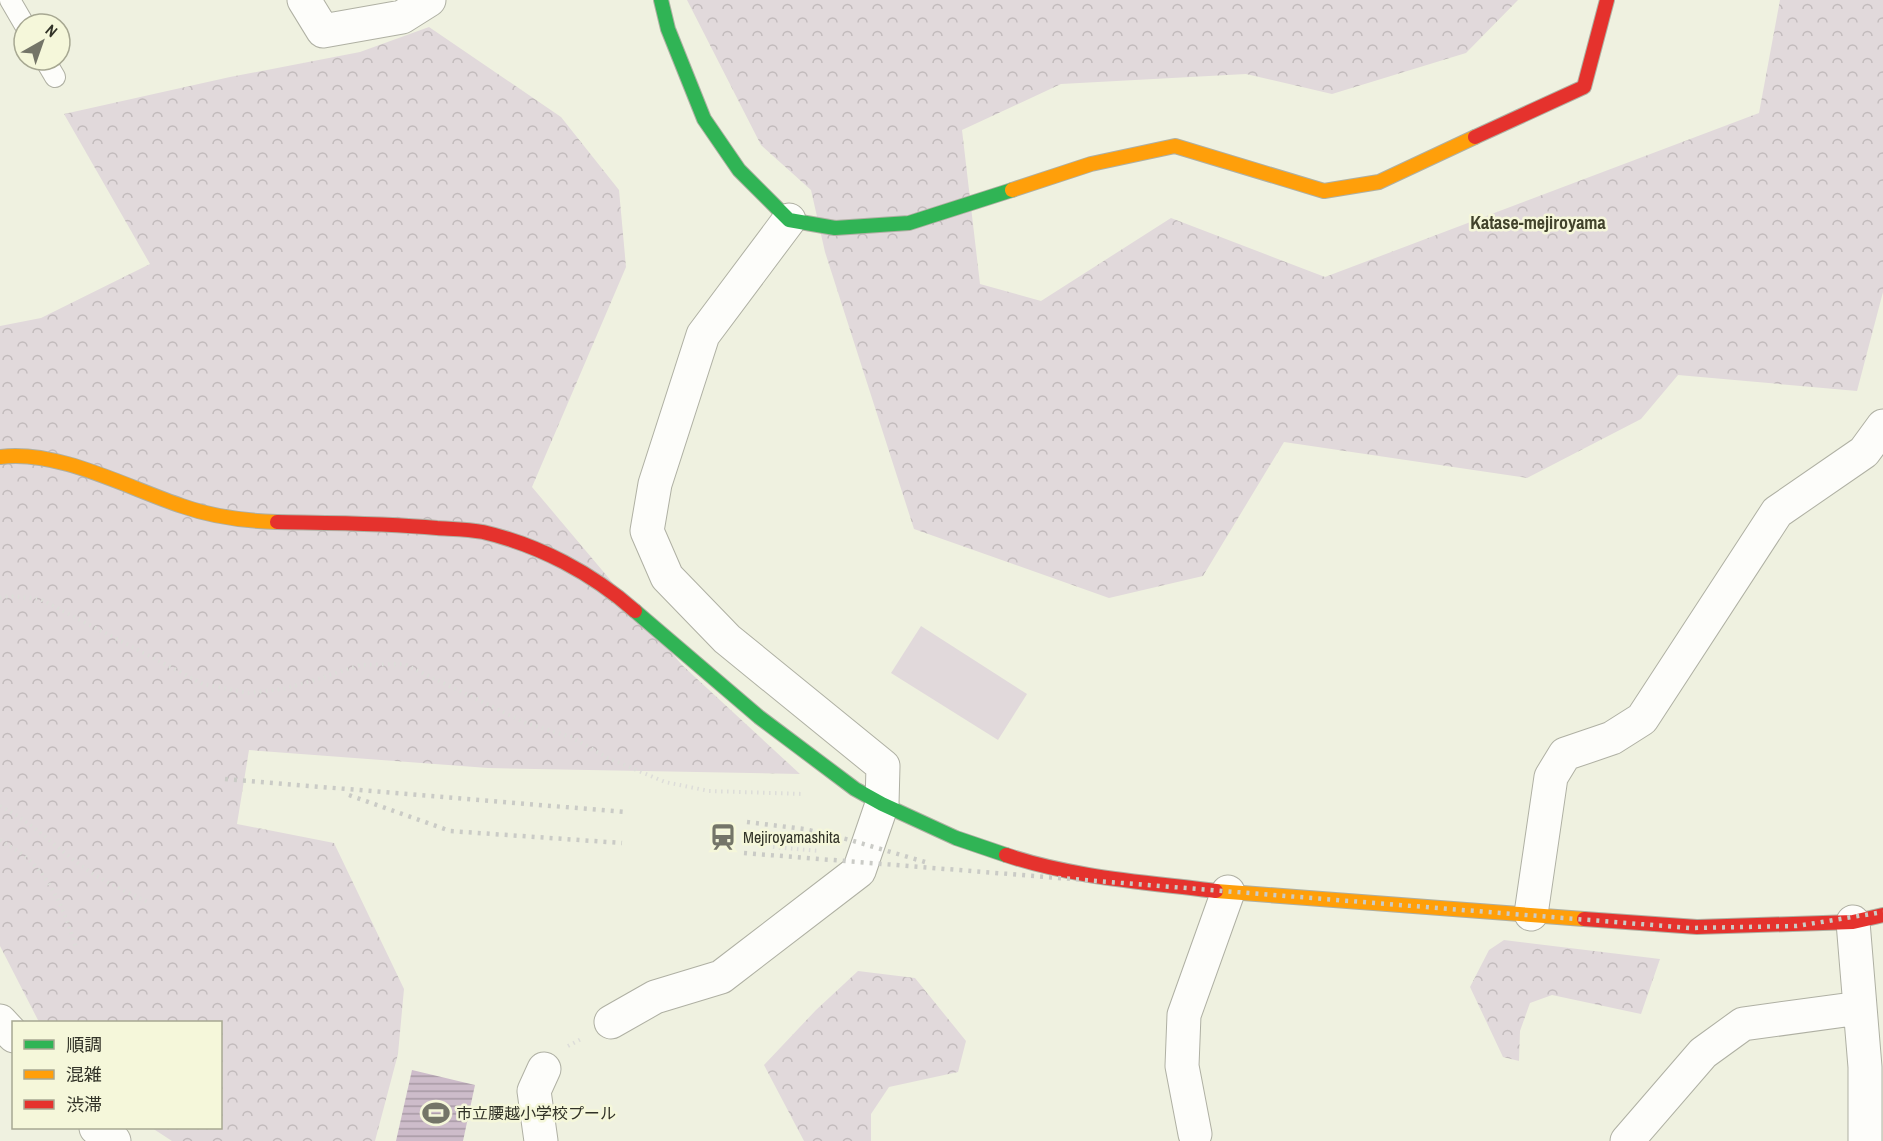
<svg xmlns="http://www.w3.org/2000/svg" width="1883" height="1141" viewBox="0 0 1883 1141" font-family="'Archivo Narrow','Noto Sans JP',sans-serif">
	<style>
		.forest { fill: url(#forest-crowns) }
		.garden { fill: #e1d9db }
		.water { fill: url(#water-rules) }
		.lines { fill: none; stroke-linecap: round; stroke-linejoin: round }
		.lane-casing { stroke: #afb0a3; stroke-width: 22 }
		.street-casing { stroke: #afb0a3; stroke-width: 35 }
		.fast-casing { stroke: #afb0a3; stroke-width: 16 }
		.slow-casing { stroke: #afb0a3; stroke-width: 16 }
		.jam-casing { stroke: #afb0a3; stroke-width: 16 }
		.path { stroke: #ddddd9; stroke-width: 4; stroke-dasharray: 1.5 4.5; stroke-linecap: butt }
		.lane { stroke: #fdfdfa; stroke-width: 20 }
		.street { stroke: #fdfdfa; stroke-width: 33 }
		.fast { stroke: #30b455; stroke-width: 14 }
		.slow { stroke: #ff9f0a; stroke-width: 14 }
		.jam { stroke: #e5322d; stroke-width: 14 }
		.rail { stroke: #cacbc6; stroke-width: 4.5; stroke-dasharray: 3 6; stroke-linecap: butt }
		.labels { text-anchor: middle; stroke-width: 5; stroke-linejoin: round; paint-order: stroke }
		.poi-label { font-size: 16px; fill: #313227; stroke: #f5f7da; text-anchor: start }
		.neighbourhood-label { font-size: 18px; font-weight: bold; fill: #42432c; stroke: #f5f7da }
	</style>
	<defs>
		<pattern id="forest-crowns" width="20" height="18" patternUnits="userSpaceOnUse" patternTransform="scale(1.5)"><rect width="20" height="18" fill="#e1d9db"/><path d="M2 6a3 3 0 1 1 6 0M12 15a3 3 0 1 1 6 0" fill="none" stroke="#c2bbbc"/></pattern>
		<pattern id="water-rules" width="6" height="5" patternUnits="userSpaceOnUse" patternTransform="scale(1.5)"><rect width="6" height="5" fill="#cdbcca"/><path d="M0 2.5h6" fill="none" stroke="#a799a4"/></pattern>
	</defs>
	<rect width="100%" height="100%" fill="#eff1e0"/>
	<path class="forest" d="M 687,0 L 1518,0 L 1466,53 L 1332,94 L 1246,74 L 1061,84 L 962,130 L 980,284 L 1041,301 L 1171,218 L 1325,277 L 1759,113 L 1780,0 L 1883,0 L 1883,292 L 1857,391 L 1678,375 L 1641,419 L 1527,478 L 1284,442 L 1203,576 L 1109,598 L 914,529 L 825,252 L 811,190 L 761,145 Z
		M 429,27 L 561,117 L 619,190 L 626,267 L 532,487 L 682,665 L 800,774 L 488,768 L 249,750 L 237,824 L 334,843 L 404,989 L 398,1054 L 375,1141 L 172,1141 L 152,1128 L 220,1128 L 220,1022 L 39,1022 L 0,946 L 0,326 L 41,318 L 150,264 L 64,114 L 230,77 L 360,52 Z
		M 1504,940 L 1660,959 L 1641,1014 L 1552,995 L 1530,1003 L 1520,1031 L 1519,1061 L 1503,1057 L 1470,987 L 1489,950 Z
		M 858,971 L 915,978 L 966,1041 L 958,1072 L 889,1087 L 871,1114 L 871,1141 L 804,1141 L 764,1065 L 816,1010 Z"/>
	<path class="garden" d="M 921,626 L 1027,694 L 998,740 L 891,673 Z"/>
	<path class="water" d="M 412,1070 L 475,1085 L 463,1141 L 396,1141 Z"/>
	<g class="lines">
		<defs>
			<path id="lane" d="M 10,0 L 24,24
				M 45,60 L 55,77"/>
			<path id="street" d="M 304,0 L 323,31 L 402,17 L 429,0
				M 1531,914 L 1551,777 L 1565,754 L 1612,738 L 1642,719 L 1777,512 L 1864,452 L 1883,426
				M 1853,922 L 1865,1067 L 1865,1141
				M 0,1021 L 14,1036
				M 611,1022 L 655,997 L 721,977 L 859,871 L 882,804 L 883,766 L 727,639 L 667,577 L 647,531 L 655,484 L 703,335 L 789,220
				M 96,1128 L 114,1141
				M 1195,1134 L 1182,1066 L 1184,1015 L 1228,892
				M 541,1141 L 534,1091 L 544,1069
				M 1627,1141 L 1703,1053 L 1743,1024 L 1860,1008"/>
			<path id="fast" d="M 661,0 L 668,29 L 704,119 L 739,170 L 789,220 L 835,228 L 909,223 L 1012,190
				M 635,611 L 759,717 L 855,789 L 882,804 L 956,838 L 1006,855"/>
			<path id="slow" d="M 1012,190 L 1091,164 L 1175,146 L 1324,191 L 1379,182 L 1475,137
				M 0,457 C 57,449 128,488 182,506 C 213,517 245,521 277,522
				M 1216,891 L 1584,919"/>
			<path id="jam" d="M 1475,137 L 1584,87 L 1607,0
				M 277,522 C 331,523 384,523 437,528 C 452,529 468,529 483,532 C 539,545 592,573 635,611
				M 1006,855 C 1074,878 1146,882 1216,891
				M 1584,919 L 1697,927 L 1853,922 L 1883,915"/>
		</defs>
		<use href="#lane" class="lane-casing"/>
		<use href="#street" class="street-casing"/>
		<use href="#fast" class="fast-casing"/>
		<use href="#slow" class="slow-casing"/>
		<use href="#jam" class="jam-casing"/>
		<path class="path" d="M 0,598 L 9,596 L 40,599 L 203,684 L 248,693 L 283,689 L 315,680 L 360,665 L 404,664 L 526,723 L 571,737 L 608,758 L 665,782 L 709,791 L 804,794
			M 0,806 C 30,821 52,844 79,864 C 100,880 124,891 148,902
			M 0,840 C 9,846 19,851 27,858 C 54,882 65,914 76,947
			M 773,847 L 820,851
			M 568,1046 L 583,1038"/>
		<use href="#lane" class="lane"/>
		<use href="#street" class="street"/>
		<use href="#fast" class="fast"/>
		<use href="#slow" class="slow"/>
		<use href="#jam" class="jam"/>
		<path class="rail" d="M 225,779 L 625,812
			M 349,795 L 450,831 L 622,843
			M 747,822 L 804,829 L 850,840 L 925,862
			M 744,853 L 1690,928 L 1797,926 L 1883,912"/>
	</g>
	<defs>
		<symbol id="station-bare" viewBox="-9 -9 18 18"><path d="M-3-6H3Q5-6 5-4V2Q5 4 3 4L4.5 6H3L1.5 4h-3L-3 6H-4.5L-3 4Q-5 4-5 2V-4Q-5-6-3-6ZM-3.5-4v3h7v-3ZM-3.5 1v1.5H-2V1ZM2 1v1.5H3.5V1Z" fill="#747568" stroke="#f5f7da" stroke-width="2.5" paint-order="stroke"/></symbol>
		<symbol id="stadium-bare" viewBox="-9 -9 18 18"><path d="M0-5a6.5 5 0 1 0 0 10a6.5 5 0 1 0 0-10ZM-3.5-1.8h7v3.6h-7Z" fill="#747568" stroke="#f5f7da" stroke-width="2.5" paint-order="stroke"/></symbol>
	</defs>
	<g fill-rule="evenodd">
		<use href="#station-bare" x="704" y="818" width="38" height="38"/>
		<use href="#stadium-bare" x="417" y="1094" width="38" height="38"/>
	</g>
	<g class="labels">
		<g class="poi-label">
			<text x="743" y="843">Mejiroyamashita</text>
			<text x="456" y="1119">市立腰越小学校プール</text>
		</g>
		<g class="neighbourhood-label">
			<text x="1538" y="229">Katase-mejiroyama</text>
		</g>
	</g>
	<rect x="12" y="1021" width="210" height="108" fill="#f5f7da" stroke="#a7a892" stroke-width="1.5"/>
	<rect x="24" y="1040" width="30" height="9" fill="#30b455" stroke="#a7a892" stroke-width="1.5"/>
	<text x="66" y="1051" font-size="18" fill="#313227">順調</text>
	<rect x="24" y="1070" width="30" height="9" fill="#ff9f0a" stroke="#a7a892" stroke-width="1.5"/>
	<text x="66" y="1081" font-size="18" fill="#313227">混雑</text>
	<rect x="24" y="1100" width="30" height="9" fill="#e5322d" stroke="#a7a892" stroke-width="1.5"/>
	<text x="66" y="1111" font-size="18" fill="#313227">渋滞</text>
	<g transform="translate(42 42) rotate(40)"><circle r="28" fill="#f5f7da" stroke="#a7a892" stroke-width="1.5"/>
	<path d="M0-4.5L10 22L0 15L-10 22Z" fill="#747568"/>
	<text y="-9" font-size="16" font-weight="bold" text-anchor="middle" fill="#313227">N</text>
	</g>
</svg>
